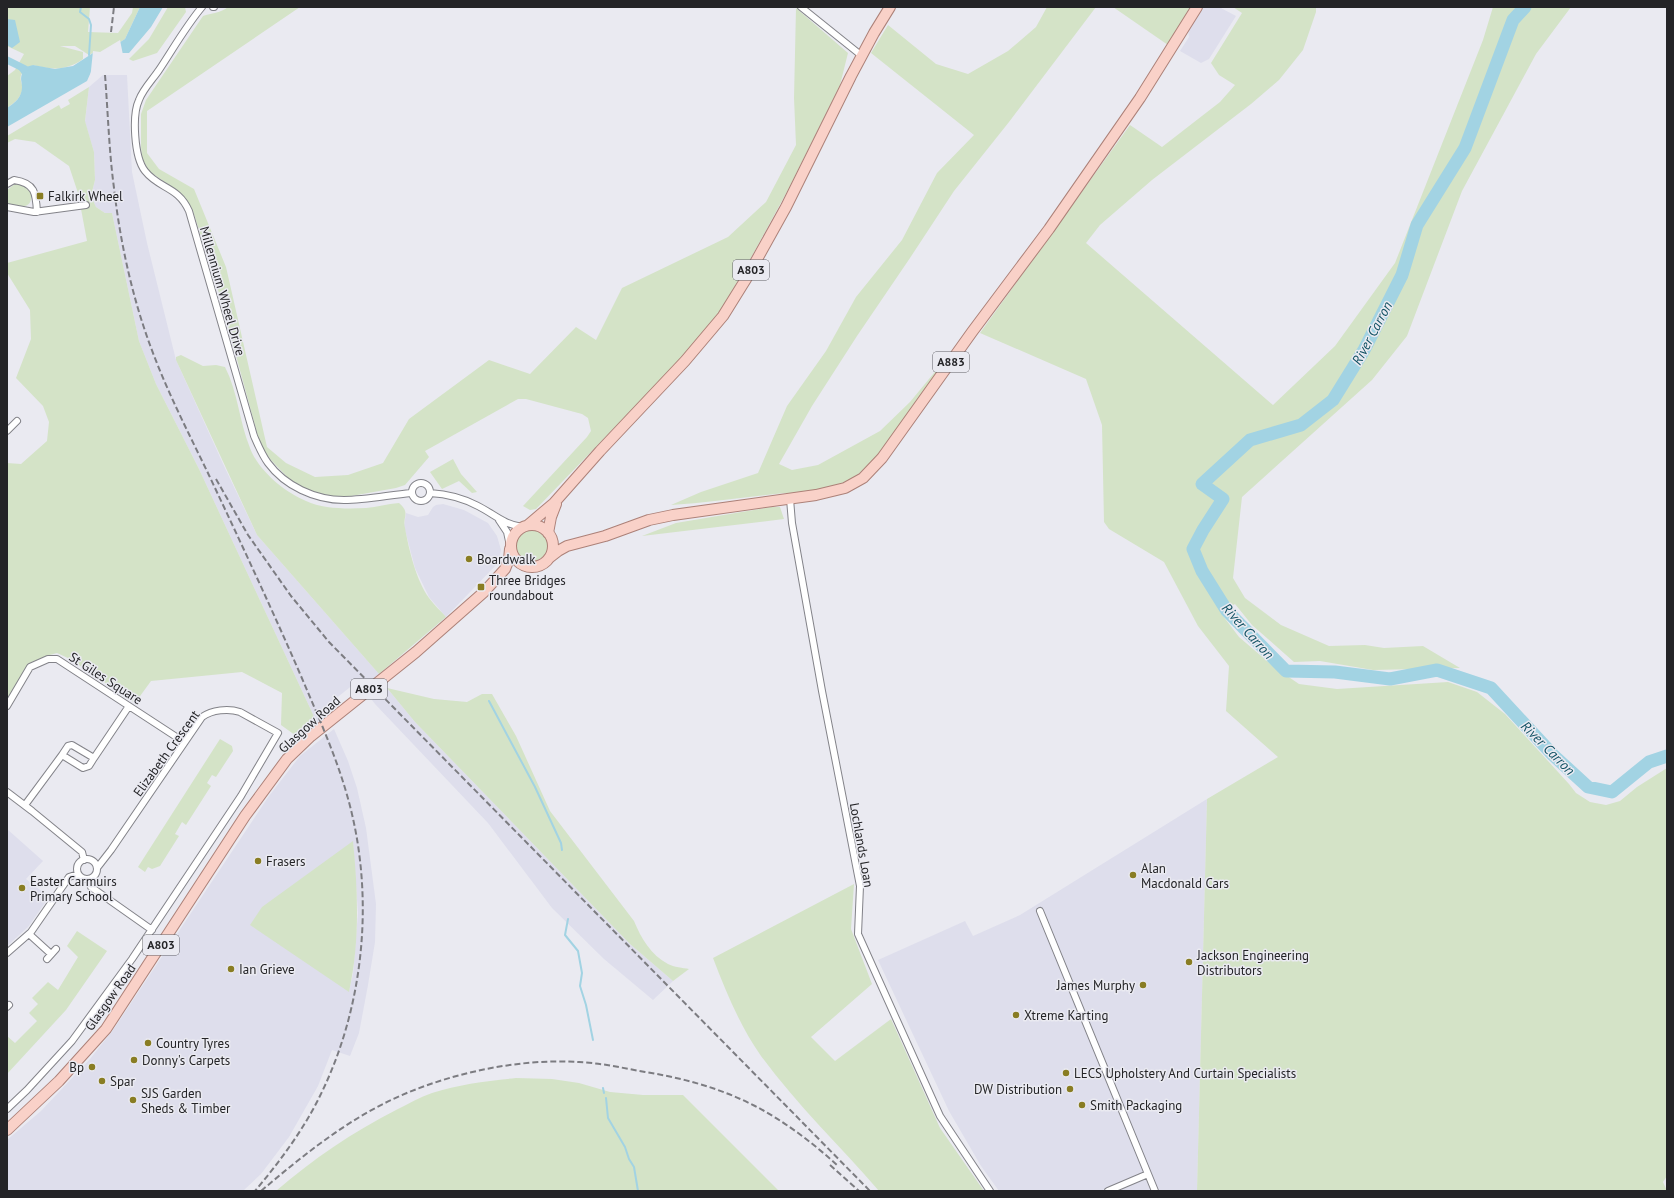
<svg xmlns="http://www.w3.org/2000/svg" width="1674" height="1198" viewBox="0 0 1674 1198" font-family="'PT Sans',sans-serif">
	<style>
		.built { fill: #dedeec; fill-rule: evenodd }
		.green { fill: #d4e3c7 }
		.water { fill: #a2d3e3 }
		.pier { fill: #eaeaf1 }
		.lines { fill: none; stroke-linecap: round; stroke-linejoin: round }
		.stream { stroke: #a2d3e3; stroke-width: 2 }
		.canal { stroke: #a2d3e3; stroke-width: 7 }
		.river { stroke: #a2d3e3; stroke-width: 13 }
		.street-casing { stroke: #838389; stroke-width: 8 }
		.primary-casing { stroke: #ac8178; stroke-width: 12 }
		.street { stroke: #fff; stroke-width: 6 }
		.primary { stroke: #f9d1c8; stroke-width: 10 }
		.rail { stroke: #7c7c81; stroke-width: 2; stroke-dasharray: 6 3; stroke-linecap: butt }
		.poi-dot { fill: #897d23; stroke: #eaeaf1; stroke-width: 1.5 }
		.labels { text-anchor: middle; stroke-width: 3; stroke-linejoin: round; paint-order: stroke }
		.shield { fill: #eaeaf1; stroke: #5f5f64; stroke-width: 1 }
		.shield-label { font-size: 12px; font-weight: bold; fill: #242427 }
		.poi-label { font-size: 13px; fill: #242427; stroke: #eaeaf1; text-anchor: start }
		.street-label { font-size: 13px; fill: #242427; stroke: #eaeaf1 }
		.water-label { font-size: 14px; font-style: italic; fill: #115264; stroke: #eaeaf1 }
	</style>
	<rect width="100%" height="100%" fill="#eaeaf1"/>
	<path class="built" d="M 1202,7 L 1219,7 L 1236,16 L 1209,59 L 1201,63 L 1180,51 L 1189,37 L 1188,30 Z
		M 103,75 L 127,75 L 132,172 L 147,243 L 176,360 L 224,466 L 257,535 L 379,674 L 363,688 L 354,684 L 329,704 L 327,715 L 317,723 L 199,469 L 156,384 L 139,341 L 112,213 L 105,213 L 96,207 L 91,196 L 95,180 L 94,152 L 85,122 L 89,87 Z
		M 443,504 L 464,510 L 488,523 L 497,536 L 501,550 L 498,563 L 446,617 L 429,597 L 415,568 L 404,526 L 406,513 L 418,517 L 428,515 L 433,507 L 436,505 Z
		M 387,688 L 415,722 L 630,944 L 673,981 L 653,1000 L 604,959 L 552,908 L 488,823 L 375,704 L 372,700 Z
		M 334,729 L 348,761 L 357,788 L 366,828 L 376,904 L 375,942 L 368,985 L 359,1033 L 350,1056 L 332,1050 L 318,1086 L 289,1137 L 261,1174 L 243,1191 L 7,1191 L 7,1140 L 41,1111 L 90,1059 L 113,1030 L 269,796 L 300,756 ZM 353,842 L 358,913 L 353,974 L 349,991 Z
		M 1207,799 L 1197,1191 L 999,1191 L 981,1166 L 949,1111 L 878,960 L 965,921 L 973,936 L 1020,915 Z
		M 7,829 L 43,861 L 26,879 L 49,897 L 28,927 L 7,946 Z"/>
	<path class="green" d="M 7,7 L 90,7 L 88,32 L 118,33 L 132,13 L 133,7 L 140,7 L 125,39 L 100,55 L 93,53 L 89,55 L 75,46 L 60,46 L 83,52 L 83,59 C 66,71 52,70 33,65 C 30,68 23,71 21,75 C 20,79 21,81 22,85 C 24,95 15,103 7,108 L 7,76 L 15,70 L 24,54 L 7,46 Z
		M 168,7 L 185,7 L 186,12 L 157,53 L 133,61 L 129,59 L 149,39 Z
		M 228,7 L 300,7 L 147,111 L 147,153 L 159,169 L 194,189 L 226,267 L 267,447 L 286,463 L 315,477 L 348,475 L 383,463 L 409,419 L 489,360 L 530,374 L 576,327 L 596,340 L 622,288 L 728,237 L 766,202 L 796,145 L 794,98 L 796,8 L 848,53 L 840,85 L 790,186 L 753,254 L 716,319 L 695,344 L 536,509 L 530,510 L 523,506 L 587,437 L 591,431 L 588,418 L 582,414 L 526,399 L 518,399 L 425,451 L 429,457 L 405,485 L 396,488 L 340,498 L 306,490 L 291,481 L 270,459 L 260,444 L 219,293 L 193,211 L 183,195 L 149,171 L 142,158 L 141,146 L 141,114 L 146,100 L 203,16 C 211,13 221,13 228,7 Z
		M 1047,7 L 1096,7 L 1009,122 L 954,191 L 910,258 L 857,336 L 812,406 L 779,464 L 792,470 L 818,465 L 880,431 L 910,402 L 957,345 L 878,456 C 864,470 851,482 833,487 C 814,493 794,492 775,494 C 740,498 705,503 671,505 L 701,492 L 758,473 L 787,406 L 826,351 L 856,297 L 902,240 L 937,173 L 974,135 L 871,53 L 888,25 L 936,64 L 968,74 L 1008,51 L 1036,27 Z
		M 1113,7 L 1190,7 L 1168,45 Z
		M 1233,7 L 1316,7 L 1316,12 L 1303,50 L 1279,80 L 1251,104 L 1152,180 L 1100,225 L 1086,243 L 1273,405 L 1335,346 L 1395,263 L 1483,40 L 1493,7 L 1571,7 L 1536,54 L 1462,191 L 1407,336 L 1372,380 L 1242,497 L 1233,578 L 1245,598 L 1281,625 L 1329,646 L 1365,645 L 1384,648 L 1423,646 L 1460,668 L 1373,670 L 1320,661 L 1294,662 L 1252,625 L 1235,604 L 1220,612 L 1239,637 L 1274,667 L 1299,684 L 1337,689 L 1448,682 L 1477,692 L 1505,714 L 1569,784 L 1576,793 L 1590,802 L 1606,805 L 1620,801 L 1637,787 L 1667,768 L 1667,1176 L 1663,1182 L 1667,1191 L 1197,1191 L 1207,799 L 1278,757 L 1226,711 L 1229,666 L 1198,626 L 1164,562 L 1109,529 L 1104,522 L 1102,425 L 1086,379 L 980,333 L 1130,125 L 1162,147 L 1220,102 L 1235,85 L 1219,75 L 1211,63 L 1242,13 Z
		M 89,87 L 85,121 L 94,152 L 95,180 L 91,196 L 96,207 L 105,213 L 112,213 L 139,341 L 156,384 L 199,469 L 317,723 L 299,738 L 281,725 L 282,693 L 242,672 L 151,681 L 135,703 L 70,659 L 57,653 L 46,656 L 30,663 L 7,701 L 7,463 L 21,464 L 47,441 L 49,422 L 43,406 L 16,378 L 31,339 L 30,310 L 7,273 L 7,263 L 87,241 L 78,193 L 69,166 L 35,142 L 15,139 L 7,143 L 7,136 L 59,105 L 61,109 L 70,104 L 68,100 Z
		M 15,184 L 24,185 L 31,193 C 34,210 17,208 7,203 L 7,190 Z
		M 181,355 L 203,366 L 216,365 L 225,367 C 238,392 239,421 250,448 C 258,470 284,492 306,501 C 323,509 347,509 366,508 C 377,507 387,504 399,503 C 411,513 402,517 405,528 C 409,550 416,580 429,598 C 434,605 441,611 446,617 L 379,674 L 257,535 L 176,360 L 176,357 Z
		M 453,459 L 461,474 L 477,492 L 472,493 L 459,481 L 442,489 L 430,472 Z
		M 771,507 L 780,507 L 784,519 L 642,536 L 676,523 Z
		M516 545a16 16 0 1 1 32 0a16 16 0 1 1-32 0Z
		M 387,688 L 434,699 L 467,702 L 482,694 L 492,694 L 516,736 L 550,811 L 634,921 C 641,938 651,955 668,964 C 674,967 683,968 689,969 L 673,981 L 630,944 L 415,722 Z
		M 220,739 L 232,746 L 233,751 L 216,777 L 212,775 L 207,783 L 211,786 L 186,825 L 182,822 L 175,834 L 179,836 L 160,866 L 152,869 L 148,867 L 145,872 L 138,867 Z
		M 353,841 C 358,891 360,942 349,992 L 250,925 L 262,907 Z
		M 854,884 L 851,929 L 872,984 L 811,1037 L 835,1061 L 891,1019 L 940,1128 L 984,1191 L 879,1191 C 840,1146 796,1104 761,1056 C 740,1026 726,992 713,958 Z
		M 77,931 L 107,951 L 66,1010 L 7,1074 L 7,1036 L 15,1043 L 37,1021 L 29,1013 L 38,1004 L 32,998 L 48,982 L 58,990 L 78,957 L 67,946 Z
		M 516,1078 L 552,1079 L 579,1083 L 610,1092 L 643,1095 L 683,1095 L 779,1191 L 276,1191 C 313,1159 353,1132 396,1110 C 408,1104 420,1097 432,1093 C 459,1084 488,1081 516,1078 Z"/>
	<path class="water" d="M 140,7 L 163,7 L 151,27 L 129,53 L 122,53 L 91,72 L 87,81 L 7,127 L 7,108 C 15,103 22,97 22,87 C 22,82 20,79 22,74 L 17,67 L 18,63 L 26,67 L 33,65 L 55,69 L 73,66 L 93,53 L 100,55 L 125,39 Z
		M 7,19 L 15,20 L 20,42 L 12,48 L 7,45 Z"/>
	<path class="pier" d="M 120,40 L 123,55 L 93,74 L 90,80 L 93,51 L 100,52 Z"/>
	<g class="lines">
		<path class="stream" d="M 81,7 L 80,12 L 89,19 L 91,25 L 89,55
			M 489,701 L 535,787 L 561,843 L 562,850
			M 568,919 L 565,935 L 578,951 L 582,973 L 580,986 L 586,1005 L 593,1040
			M 603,1088 L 604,1093
			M 606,1098 L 608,1118 L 625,1147 L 629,1159 L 634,1167 L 638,1191"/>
		<path class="canal" d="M 7,60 L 25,69"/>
		<path class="river" d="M 1525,7 L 1513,20 L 1465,148 L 1417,225 L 1402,275 L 1364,350 L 1333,400 L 1301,425 L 1250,440 L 1202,484 L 1223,499 L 1203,530 L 1193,549 L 1202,571 L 1227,611 L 1286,671 L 1335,672 L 1390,679 L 1437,670 L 1491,688 L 1553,755 L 1588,787 L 1612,792 L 1649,762 L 1667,756"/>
		<defs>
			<path id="street" d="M 202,7 C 186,26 173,49 159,70 C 153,79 143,89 139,100 C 132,115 134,157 145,171 C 159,189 178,186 189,211 L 254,436 C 258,445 262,455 268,463 C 285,486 315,500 344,500 C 366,500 389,495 411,493
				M 213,7 L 214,7
				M 801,7 L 862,56
				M 7,184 L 14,180 C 35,183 36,193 37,212
				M 7,207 L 34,212 L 86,205
				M 7,431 L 17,421
				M412 492a9 9 0 1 1 18 0a9 9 0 1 1-18 0Z
				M 430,493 C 447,494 463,498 478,506 C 494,514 503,524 522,527
				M 790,499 L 792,523 L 822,691 L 860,886 L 858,934 L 940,1116 L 990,1191
				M 499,520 L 507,532 L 510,546
				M 7,706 L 30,667 L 48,659 L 57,659 L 184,742
				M 72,745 L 94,758 L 89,766 L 83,768 L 62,755 L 68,746 Z
				M 94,758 L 129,706
				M 7,792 L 32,811 L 82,852 L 84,860
				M 25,805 L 62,755
				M77 869a10 10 0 1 1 20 0a10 10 0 1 1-20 0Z
				M 89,879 L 91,887 L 152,930
				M 1040,911 L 1155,1191
				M 29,934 L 51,954
				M 7,953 L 31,932 L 69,877 L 78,874
				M 47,959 L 56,949
				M 7,1007 L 9,1005
				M 7,1109 L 27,1090 L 72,1041 L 132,959 L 241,796 L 278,733 L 240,712 C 228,708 212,710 202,717 L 111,850 L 97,868
				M 1108,1191 L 1148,1174"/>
			<path id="primary" d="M511 546a21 21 0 1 1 42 0a21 21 0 1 1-42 0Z
				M 528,525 L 554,503 L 600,451 L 685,361 L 723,316 L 746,279 L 786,207 L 851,76 L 874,33 L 890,7
				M 548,533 L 551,517 L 556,504
				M 549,558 L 558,551 L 567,546 L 605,536 L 649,520 L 673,515 L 816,495 L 845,488 L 863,478 L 882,458 L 972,332 L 1049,229 L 1140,98 L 1197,7
				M 7,1130 L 59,1081 L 106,1029 L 245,816 L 287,759 L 311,736 L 416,652 L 484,592 L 505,569 L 509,559 L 510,549"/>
		</defs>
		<use href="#street" class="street-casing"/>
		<use href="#primary" class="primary-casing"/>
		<use href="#street" class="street"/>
		<use href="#primary" class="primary"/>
		<path class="rail" d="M 111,32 L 114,7
			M 105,75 C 108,113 109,151 114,188 C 120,241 132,296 150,345 C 166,389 187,430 207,471 C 240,541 273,611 304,683 C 321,723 339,763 350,806 C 376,907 362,1022 311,1113 C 295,1141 276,1166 255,1191
			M 216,479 L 248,535 L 291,596 L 329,642 L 870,1191
			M 830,1165 L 859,1191
			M 261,1191 C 300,1158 338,1127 383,1104 C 440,1075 515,1058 579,1062 C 601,1063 623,1068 645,1072 C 683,1078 720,1088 755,1106 C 784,1121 813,1143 837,1165"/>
	</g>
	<g class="poi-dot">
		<rect x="36" y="192" width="8" height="8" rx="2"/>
		<circle cx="469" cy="559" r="4"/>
		<rect x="477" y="583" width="8" height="8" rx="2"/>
		<circle cx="258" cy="861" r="4"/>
		<circle cx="1133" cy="875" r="4"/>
		<circle cx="22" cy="888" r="4"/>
		<circle cx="1189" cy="962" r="4"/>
		<circle cx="231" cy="969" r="4"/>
		<circle cx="1143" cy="985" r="4"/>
		<circle cx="1016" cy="1015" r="4"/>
		<circle cx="148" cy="1043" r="4"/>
		<circle cx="134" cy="1060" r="4"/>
		<circle cx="92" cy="1067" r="4"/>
		<circle cx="1066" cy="1073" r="4"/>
		<circle cx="102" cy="1081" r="4"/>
		<circle cx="1070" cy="1089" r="4"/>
		<circle cx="133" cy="1100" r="4"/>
		<circle cx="1082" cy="1105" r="4"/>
	</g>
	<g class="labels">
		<g class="shield">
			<rect x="733" y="260" width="36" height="20" rx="3"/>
			<rect x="933" y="352" width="36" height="20" rx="3"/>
			<rect x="351" y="679" width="36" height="20" rx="3"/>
			<rect x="143" y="935" width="36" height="20" rx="3"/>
		</g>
		<g class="shield-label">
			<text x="751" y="274">A803</text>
			<text x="951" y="366">A883</text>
			<text x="369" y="693">A803</text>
			<text x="161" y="949">A803</text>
		</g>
		<g class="poi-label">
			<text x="48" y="201">Falkirk Wheel</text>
			<text x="477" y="564">Boardwalk</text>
			<text x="489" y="585">Three Bridges<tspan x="489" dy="15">roundabout</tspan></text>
			<text x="266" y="866">Frasers</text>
			<text x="1141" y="873">Alan<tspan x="1141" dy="15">Macdonald Cars</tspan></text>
			<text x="30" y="886">Easter Carmuirs<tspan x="30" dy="15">Primary School</tspan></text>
			<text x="1197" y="960">Jackson Engineering<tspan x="1197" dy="15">Distributors</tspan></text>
			<text x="239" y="974">Ian Grieve</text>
			<text x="1135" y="990" text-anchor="end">James Murphy</text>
			<text x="1024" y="1020">Xtreme Karting</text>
			<text x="156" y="1048">Country Tyres</text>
			<text x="142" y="1065">Donny's Carpets</text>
			<text x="84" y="1072" text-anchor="end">Bp</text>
			<text x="1074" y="1078">LECS Upholstery And Curtain Specialists</text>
			<text x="110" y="1086">Spar</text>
			<text x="1062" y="1094" text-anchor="end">DW Distribution</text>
			<text x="141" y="1098">SJS Garden<tspan x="141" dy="15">Sheds &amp; Timber</tspan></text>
			<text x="1090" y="1110">Smith Packaging</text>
		</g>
		<g class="street-label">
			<text transform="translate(223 291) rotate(74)" y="5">Millennium Wheel Drive</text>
			<text transform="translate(106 678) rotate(33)" y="5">St Giles Square</text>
			<text transform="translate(309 724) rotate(-42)" y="5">Glasgow Road</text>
			<text transform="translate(166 753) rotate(-54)" y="5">Elizabeth Crescent</text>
			<text transform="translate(862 845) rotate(80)" y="5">Lochlands Loan</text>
			<text transform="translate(110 997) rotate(-55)" y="5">Glasgow Road</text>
		</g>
		<g class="water-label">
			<text transform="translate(1372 333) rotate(-62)" y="5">River Carron</text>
			<text transform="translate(1248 631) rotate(48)" y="5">River Carron</text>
			<text transform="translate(1548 748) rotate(45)" y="5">River Carron</text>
		</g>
	</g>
	<rect width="1674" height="1198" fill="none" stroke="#242427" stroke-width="16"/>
</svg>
